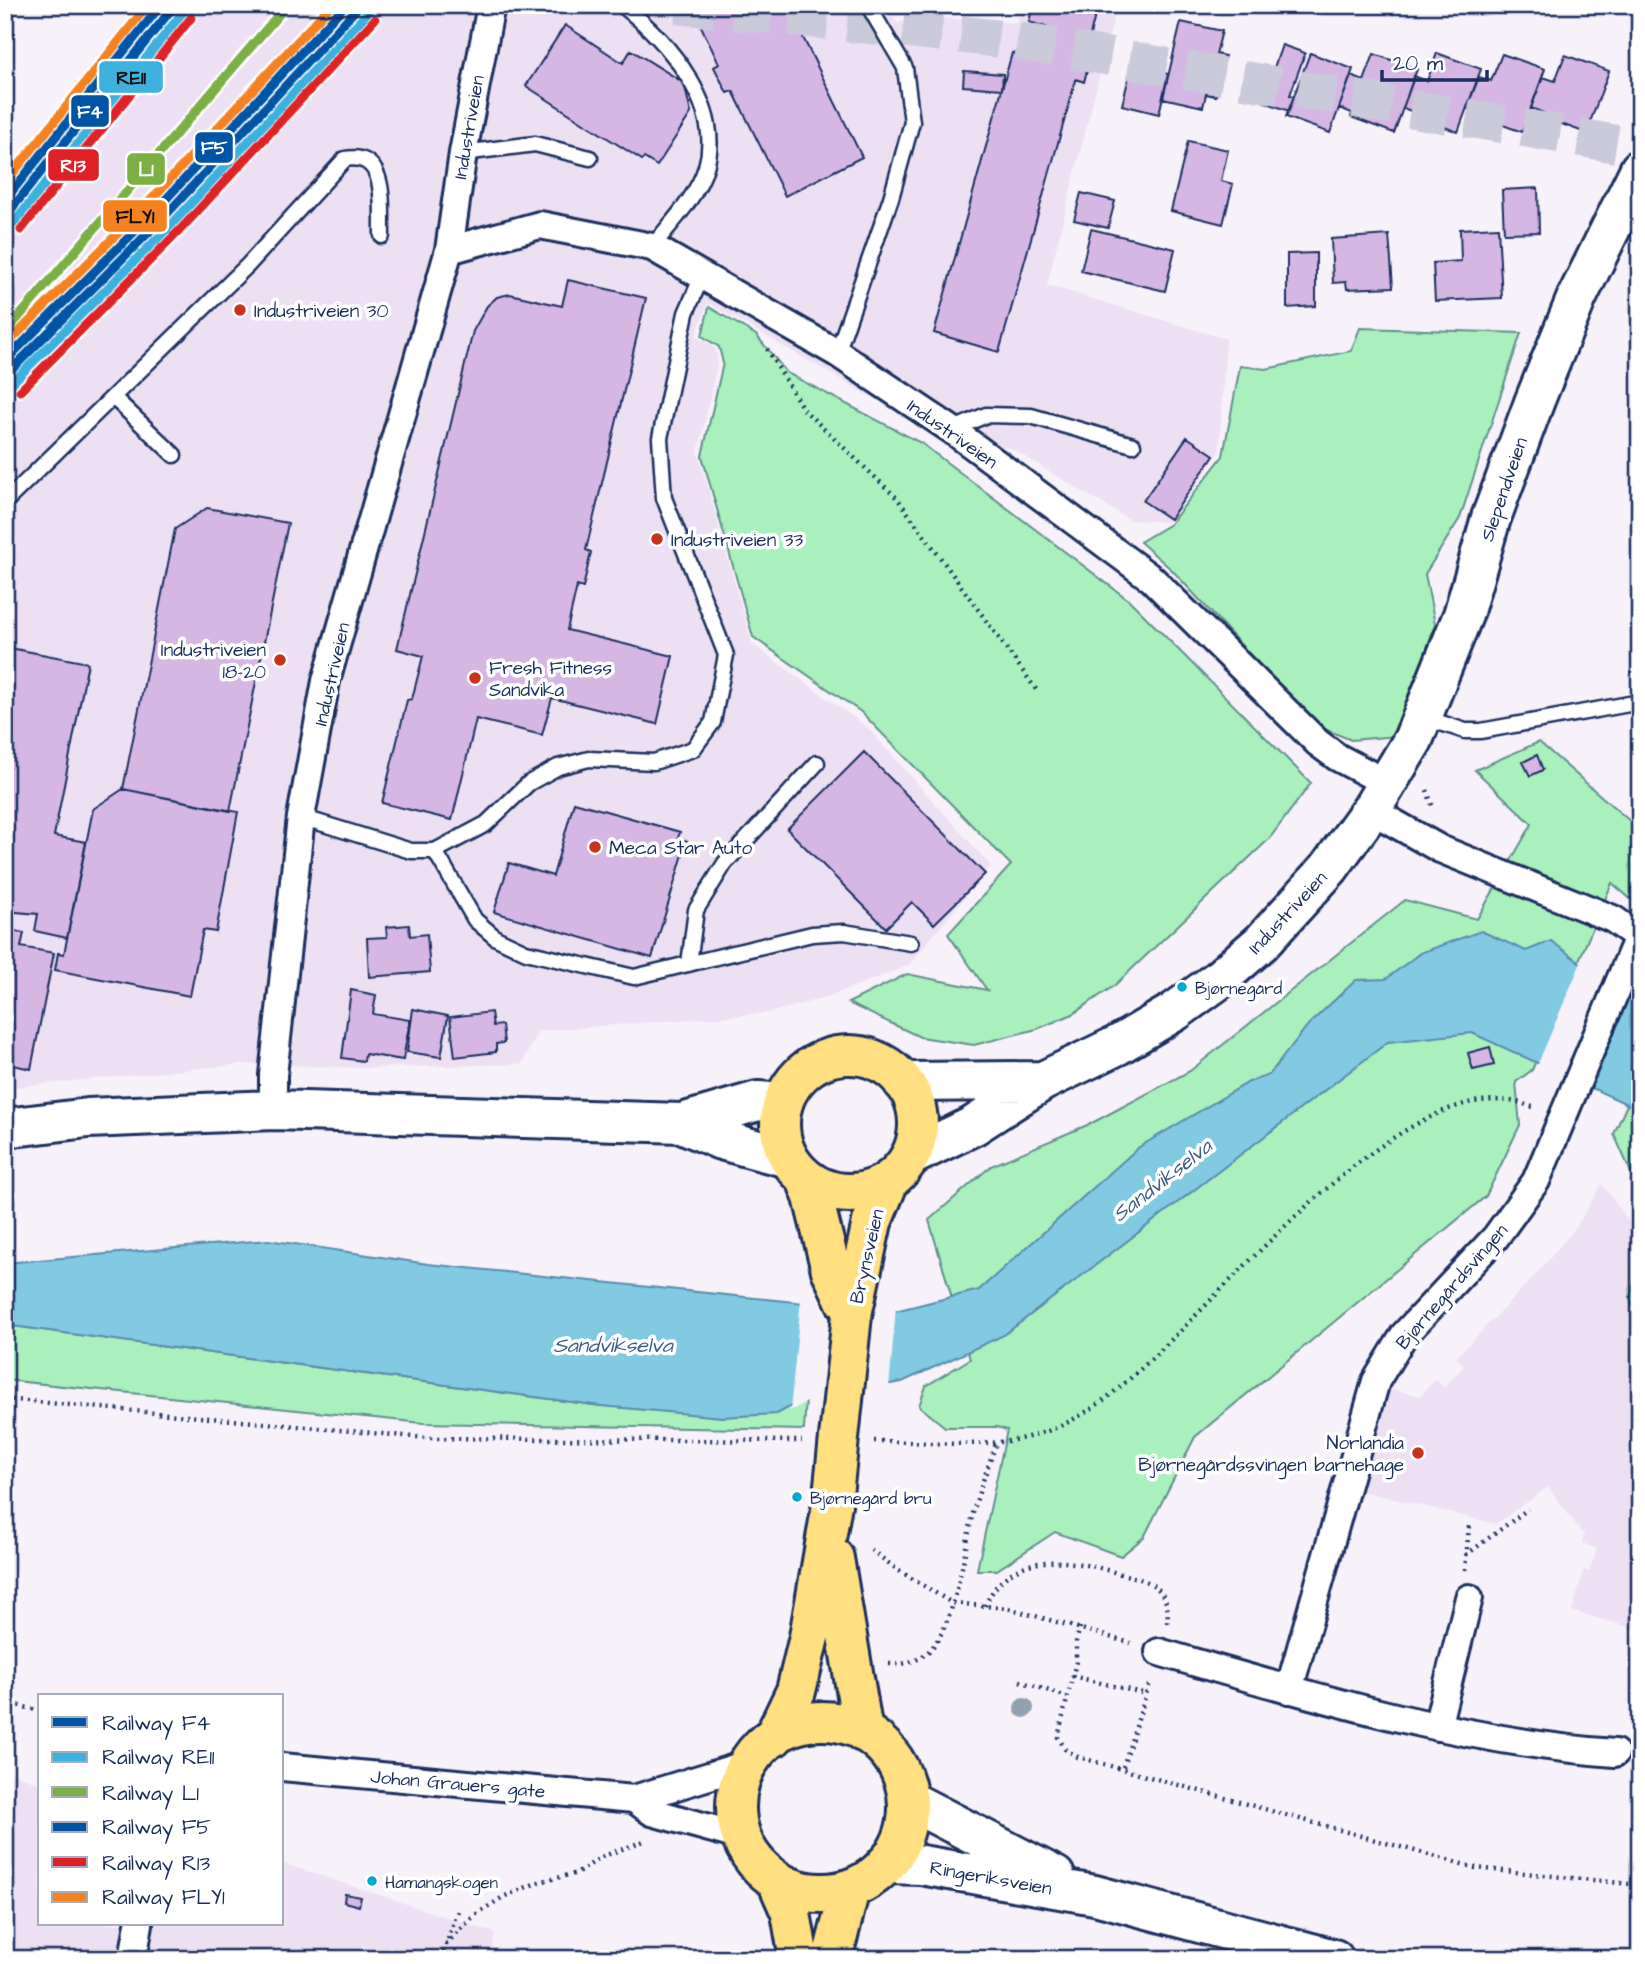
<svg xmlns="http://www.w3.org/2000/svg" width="1645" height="1964" viewBox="0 0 1645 1964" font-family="'Architects Daughter',sans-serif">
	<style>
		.built { fill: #ede0f3 }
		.green { fill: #aaf0bc; stroke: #62908d; stroke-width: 2 }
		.water { fill: #81cae2; stroke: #588cad; stroke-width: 2 }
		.pier { fill: #f7f1fa }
		.building { fill: #d6b7e4; stroke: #1b2f5e; stroke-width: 2 }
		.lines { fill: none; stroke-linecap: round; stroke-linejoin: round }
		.motorway-tunnel { stroke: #cbcadb; stroke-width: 38; stroke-dasharray: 38 19; stroke-linecap: butt }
		.service-casing { stroke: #1b2f5e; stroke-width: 19 }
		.minor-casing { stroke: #1b2f5e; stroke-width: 32 }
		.secondary-casing { stroke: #1b2f5e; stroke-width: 44 }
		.primary-casing { stroke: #1b2f5e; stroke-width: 44 }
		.path { stroke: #1b2f5e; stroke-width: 4.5; stroke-dasharray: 2 5; stroke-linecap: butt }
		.service { stroke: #fff; stroke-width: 14 }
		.minor { stroke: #fff; stroke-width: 26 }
		.secondary { stroke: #fff; stroke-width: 38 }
		.primary { stroke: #ffdf80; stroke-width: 38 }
		.primary-bridge-casing { stroke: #1b2f5e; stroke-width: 44; stroke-linecap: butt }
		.primary-bridge { stroke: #ffdf80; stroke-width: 38 }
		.rail-1-casing { stroke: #fff; stroke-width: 14 }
		.rail-2-casing { stroke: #fff; stroke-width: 14 }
		.rail-3-casing { stroke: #fff; stroke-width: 14 }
		.rail-4-casing { stroke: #fff; stroke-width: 14 }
		.rail-5-casing { stroke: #fff; stroke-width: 14 }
		.rail-6-casing { stroke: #fff; stroke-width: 14 }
		.rail-1 { stroke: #0054a6; stroke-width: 9 }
		.rail-2 { stroke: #3eb1de; stroke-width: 9 }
		.rail-3 { stroke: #7caf44; stroke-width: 9 }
		.rail-4 { stroke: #0054a6; stroke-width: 9 }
		.rail-5 { stroke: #df2027; stroke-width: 9 }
		.rail-6 { stroke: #f58220; stroke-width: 9 }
		.tree { fill: #92a1b1 }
		.poi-dot { fill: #c8321e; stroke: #fff; stroke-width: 2.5 }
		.bus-dot { fill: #00a9ce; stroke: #fff; stroke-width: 2.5 }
		.labels { text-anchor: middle; stroke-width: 7; stroke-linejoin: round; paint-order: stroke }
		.bus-label { font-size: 17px; fill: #1b2f5e; stroke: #fff; text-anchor: start }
		.street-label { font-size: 19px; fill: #1b2f5e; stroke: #fff }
		.poi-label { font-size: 19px; fill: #1b2f5e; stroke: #fff; text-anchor: start }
		.water-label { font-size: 21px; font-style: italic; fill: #3a5e86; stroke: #fff }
		.line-badge { stroke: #fff; stroke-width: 2.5 }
		.badge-label { font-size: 19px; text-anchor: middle; font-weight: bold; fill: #fff }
		.pale-badge-label { font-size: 19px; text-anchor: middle; font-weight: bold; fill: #111 }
	</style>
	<rect width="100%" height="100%" fill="#f7f1fa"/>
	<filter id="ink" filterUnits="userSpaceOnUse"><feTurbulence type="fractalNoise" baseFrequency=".0143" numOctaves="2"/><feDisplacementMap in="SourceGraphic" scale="14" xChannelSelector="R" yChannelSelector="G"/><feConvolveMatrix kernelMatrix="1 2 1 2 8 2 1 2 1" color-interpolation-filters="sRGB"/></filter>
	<g filter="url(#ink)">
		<path class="built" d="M 145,5 L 885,5 L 897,23 L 930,17 L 1016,23 L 1025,5 L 1089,5 L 1115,13 L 1047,285 L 1226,339 L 1219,453 L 1170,522 L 1130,520 L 1009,447 L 946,440 L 708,303 L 696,335 L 715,348 L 718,361 L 698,453 L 752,644 L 867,727 L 991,866 L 908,966 L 827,997 L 769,1013 L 538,1031 L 522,1064 L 367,1068 L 243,1064 L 5,1088 L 5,175 L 70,101 Z
			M 1602,1184 L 1640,1237 L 1640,1630 L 1572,1611 L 1584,1570 L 1589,1572 L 1597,1549 L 1582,1543 L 1584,1535 L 1548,1487 L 1496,1524 L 1357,1490 L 1385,1388 L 1420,1396 L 1435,1379 L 1444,1387 L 1464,1366 L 1456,1357 L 1533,1278 L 1577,1226 Z
			M 5,1771 L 40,1783 L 40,1924 L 282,1924 L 282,1863 L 495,1933 L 490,1959 L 5,1959 Z"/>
		<path class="green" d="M 709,307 L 756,335 L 787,373 L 921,443 L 1130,601 L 1311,783 L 1269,839 L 1115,985 L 1073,1014 L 1037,1029 L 974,1045 L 920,1037 L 848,1003 L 907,974 L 987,990 L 948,934 L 1011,865 L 861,712 L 753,637 L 702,456 L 723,363 L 719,347 L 702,336 Z
			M 1360,328 L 1521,333 L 1460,518 L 1425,574 L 1435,624 L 1397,736 L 1351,740 L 1315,725 L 1172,570 L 1140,542 L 1170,524 L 1223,456 L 1240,366 L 1266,369 L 1351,351 Z
			M 1539,742 L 1640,830 L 1640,907 L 1612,883 L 1532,1070 L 1516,1082 L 1520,1125 L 1486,1196 L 1195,1437 L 1144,1537 L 1121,1556 L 1055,1532 L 997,1570 L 977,1570 L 1007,1430 L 997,1427 L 945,1427 L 919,1406 L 926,1386 L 970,1359 L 929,1220 L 991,1166 L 1092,1123 L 1190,1071 L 1405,900 L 1477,919 L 1532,824 L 1475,770 Z
			M 1640,1075 L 1640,1193 L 1614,1134 Z
			M 1640,1261 L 1640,1323 L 1630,1298 Z
			M 5,1325 L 601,1406 L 806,1398 L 804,1430 L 423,1423 L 5,1380 Z"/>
		<path class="water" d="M 1481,931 L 1526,951 L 1551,941 L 1640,1007 L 1640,1118 L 1629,1105 L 1472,1033 L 1388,1042 L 1004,1335 L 902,1382 L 806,1398 L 777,1414 L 722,1417 L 601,1406 L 5,1325 L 5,1263 L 268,1240 L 428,1264 L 891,1312 L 979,1290 L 1139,1147 L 1249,1082 L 1269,1075 L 1308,1025 L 1356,980 L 1386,979 L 1420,953 Z"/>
		<path class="pier" d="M 1582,960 L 1629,995 L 1590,1091 L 1537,1066 Z
			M 801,1299 L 896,1307 L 889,1388 L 807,1402 L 790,1411 Z"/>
		<path class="building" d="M 691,5 L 787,5 L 862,157 L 785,196 L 733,91 L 727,93 L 714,67 L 719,64 Z
			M 914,5 L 933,5 L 921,13 Z
			M 1033,5 L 1074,5 L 1096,12 L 1089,39 L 1095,41 L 1084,82 L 1076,79 L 999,352 L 934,333 L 1012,53 L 1037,59 L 1046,27 L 1029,22 Z
			M 1181,22 L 1222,31 L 1216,54 L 1225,56 L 1216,96 L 1206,94 L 1203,107 L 1163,98 Z
			M 565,25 L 623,63 L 631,50 L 684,83 L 691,113 L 657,166 L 644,158 L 642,160 L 526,86 Z
			M 1282,45 L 1305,53 L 1290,95 L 1294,96 L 1289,111 L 1262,101 Z
			M 1310,53 L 1353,69 L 1330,133 L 1286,117 Z
			M 1437,53 L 1481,69 L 1458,132 L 1414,116 L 1416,113 L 1403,108 L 1414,76 L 1427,81 Z
			M 1374,54 L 1417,69 L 1394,133 L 1351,117 L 1352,113 L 1339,108 L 1351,76 L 1364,81 Z
			M 1502,54 L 1545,69 L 1522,132 L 1478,116 L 1480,113 L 1467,108 L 1479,77 L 1491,81 Z
			M 1565,55 L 1609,71 L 1586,133 L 1542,117 L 1544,113 L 1531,108 L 1543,77 L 1555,81 Z
			M 1132,65 L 1168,74 L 1159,114 L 1122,105 Z
			M 964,71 L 1003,74 L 1002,89 L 963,86 Z
			M 1188,141 L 1228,150 L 1221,181 L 1233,184 L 1223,224 L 1171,211 Z
			M 1538,188 L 1539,232 L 1504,233 L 1502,190 Z
			M 1081,193 L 1115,201 L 1108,228 L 1074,220 Z
			M 1498,227 L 1502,298 L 1435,301 L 1433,263 L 1461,261 L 1460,229 Z
			M 1091,229 L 1175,249 L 1165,291 L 1081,271 Z
			M 1389,235 L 1393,287 L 1347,289 L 1346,282 L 1333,283 L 1331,239 Z
			M 1316,253 L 1316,306 L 1287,308 L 1287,254 Z
			M 568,280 L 646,298 L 586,550 L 591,552 L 583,588 L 577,586 L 567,630 L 673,656 L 657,724 L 552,698 L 542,735 L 476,719 L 452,820 L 382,803 L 407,700 L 412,699 L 423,656 L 397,649 L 473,331 L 487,306 L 497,297 L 510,294 L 562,306 Z
			M 1187,437 L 1214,455 L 1170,519 L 1143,501 Z
			M 207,508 L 288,523 L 230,811 L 123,789 L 175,529 Z
			M 5,647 L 88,663 L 54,836 L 86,842 L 67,938 L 35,931 L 38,914 L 5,911 Z
			M 864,752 L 985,874 L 934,924 L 912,902 L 886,928 L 787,829 Z
			M 1537,755 L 1543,770 L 1530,776 L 1523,762 Z
			M 123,789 L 238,812 L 216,932 L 203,930 L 190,996 L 55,970 L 58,953 L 64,954 L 93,809 Z
			M 574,802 L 680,832 L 678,838 L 687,841 L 652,958 L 494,912 L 509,863 L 553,876 Z
			M 409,925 L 410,936 L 427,934 L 430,972 L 369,977 L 367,938 L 387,937 L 386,927 Z
			M 5,929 L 24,933 L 21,947 L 54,953 L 31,1069 L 9,1064 L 11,1059 L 5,1058 Z
			M 351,990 L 376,995 L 373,1014 L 410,1020 L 403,1060 L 365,1054 L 364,1061 L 342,1058 Z
			M 413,1009 L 448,1016 L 441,1057 L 407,1052 Z
			M 491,1012 L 493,1026 L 502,1025 L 504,1043 L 496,1044 L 496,1052 L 455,1057 L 450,1017 Z
			M 1490,1047 L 1494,1065 L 1473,1070 L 1468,1053 Z
			M 345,1894 L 361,1897 L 359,1906 L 344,1902 Z"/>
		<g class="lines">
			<path class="motorway-tunnel" d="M 677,5 L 1012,40 L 1640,148"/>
			<defs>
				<path id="service" d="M 622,5 C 668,41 724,106 706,167 C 697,197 671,223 652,247
					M 463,153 L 535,144 L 590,158
					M 837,353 L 891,198 L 912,122 L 905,68 L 868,5
					M 113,397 L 174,455
					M 952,430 L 986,415 L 1031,416 L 1133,445
					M 5,502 L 248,265 L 345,159 C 389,151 381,207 382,236
					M 1423,717 L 1465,731 L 1481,731 L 1640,702
					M 301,817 L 411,851 L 435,851 L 486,824 L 529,783 L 558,767 L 589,759 L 654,762 L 693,749 L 713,722 L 726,655 L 664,498 L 660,438 L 686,313 L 702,276
					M 435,851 L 475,920 L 496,938 L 526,952 L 634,977 L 812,934 L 844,932 L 911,943
					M 689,964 L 696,910 L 725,863 L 817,763"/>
				<path id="minor" d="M 449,250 L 540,225 L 652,247 L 837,353 L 952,430 L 1152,579 L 1318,743 L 1337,757 L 1388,784
					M 1371,810 L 1440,849 L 1613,919 L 1640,938
					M 273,1110 L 273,1075 L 301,817 L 326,681 L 449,250 L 463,153 L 491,5
					M 1159,1652 C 1308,1695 1460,1742 1615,1753
					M 1289,1690 L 1376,1381 L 1404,1335 L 1495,1238 L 1536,1181 L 1638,937
					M 1437,1727 L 1469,1598
					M 282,1767 L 634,1799 L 748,1764
					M 634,1799 L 652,1812 L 742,1837
					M 133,1959 L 139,1924"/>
				<path id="secondary" d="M 903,1082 L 1043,1081
					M 682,1123 L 721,1140 L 788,1158
					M 5,1128 L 88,1118 L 273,1110 L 682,1123 L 758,1101 L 783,1103
					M 911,1156 L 973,1126 L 1043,1081 L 1118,1045 L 1174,1012 L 1217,981 L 1262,942 L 1329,868 L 1371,810 L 1413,740 L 1463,615 L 1491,518 L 1535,400 L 1577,297 L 1640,169
					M 908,1800 L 1055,1876
					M 886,1864 L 921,1865 L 1095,1895 L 1334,1959"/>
				<path id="primary" d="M780 1124a69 69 0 1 1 138 0a69 69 0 1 1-138 0Z
					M 806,1179 L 813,1197 L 831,1270 L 852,1315
					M 852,1315 L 872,1222 L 889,1181
					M 834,1558 L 863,1732
					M736 1807a86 86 0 1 1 172 0a86 86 0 1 1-172 0Z
					M 774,1737 L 796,1691 L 809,1637 L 832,1504
					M 777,1881 L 791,1913 L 799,1959
					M 832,1959 L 850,1889"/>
			</defs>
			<use href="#service" class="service-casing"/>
			<use href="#minor" class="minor-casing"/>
			<use href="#secondary" class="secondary-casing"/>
			<use href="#primary" class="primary-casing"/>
			<path class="path" d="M 767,349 L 803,409 L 897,498 L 1038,692
				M 1427,790 L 1433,808
				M 5,1399 L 426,1438 L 802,1441
				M 874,1441 C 927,1441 990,1451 1042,1433 C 1094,1416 1135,1375 1173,1338 C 1249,1264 1366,1129 1468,1103 C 1481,1100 1503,1099 1516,1102 C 1523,1103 1529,1107 1534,1107
				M 871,1550 L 898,1570 L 952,1603 L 1007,1608 L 1131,1643
				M 1466,1555 L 1528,1509
				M 1465,1570 L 1469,1526
				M 985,1606 C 1009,1549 1068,1558 1117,1573 C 1129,1576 1147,1579 1157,1588 C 1167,1598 1169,1610 1167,1623
				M 1080,1627 L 1076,1642 L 1076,1662 L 1058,1737 L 1065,1749 L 1078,1757 L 1476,1868 L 1640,1885
				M 889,1664 C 904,1665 917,1662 929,1651 C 956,1624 964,1551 973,1513 C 979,1489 989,1465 997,1441
				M 1072,1676 L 1146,1694
				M 1020,1681 L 1067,1697
				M 5,1702 L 40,1711
				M 1123,1767 L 1150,1682
				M 446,1944 L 475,1915 L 503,1897 L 539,1882 L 578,1873 L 601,1857 L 644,1841
				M 870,1953 L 911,1959
				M 441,1959 L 459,1908"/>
			<use href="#service" class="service"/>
			<use href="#minor" class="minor"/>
			<use href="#secondary" class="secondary"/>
			<use href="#primary" class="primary"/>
			<defs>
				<path id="primary-bridge" d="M 832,1504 L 852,1315"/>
			</defs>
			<use href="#primary-bridge" class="primary-bridge-casing"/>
			<use href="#primary-bridge" class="primary-bridge"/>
			<defs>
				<path id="rail-1" d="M 5,217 L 175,5
					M 5,376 L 164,217 L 360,5"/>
				<path id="rail-2" d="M 13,224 L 183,12
					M 12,383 L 172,224 L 368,12"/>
				<path id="rail-3" d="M 5,333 L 287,5"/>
				<path id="rail-4" d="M 5,200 L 161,5
					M 5,361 L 156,210 L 345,5"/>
				<path id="rail-5" d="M 21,230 L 191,18
					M 20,391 L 179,231 L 375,19"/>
				<path id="rail-6" d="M 5,183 L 148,5
					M 5,346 L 149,202 L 331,5"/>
			</defs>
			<use href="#rail-1" class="rail-1-casing"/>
			<use href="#rail-2" class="rail-2-casing"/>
			<use href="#rail-3" class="rail-3-casing"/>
			<use href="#rail-4" class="rail-4-casing"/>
			<use href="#rail-5" class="rail-5-casing"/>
			<use href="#rail-6" class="rail-6-casing"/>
			<use href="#rail-1" class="rail-1"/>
			<use href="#rail-2" class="rail-2"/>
			<use href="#rail-3" class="rail-3"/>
			<use href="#rail-4" class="rail-4"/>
			<use href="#rail-5" class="rail-5"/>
			<use href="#rail-6" class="rail-6"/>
		</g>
		<circle class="tree" cx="1024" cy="1708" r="10"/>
	</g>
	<g class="poi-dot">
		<circle cx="240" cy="310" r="7"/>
		<circle cx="657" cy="539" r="7"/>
		<circle cx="280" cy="660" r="7"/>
		<circle cx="475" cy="678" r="7"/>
		<circle cx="595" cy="847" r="7"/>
		<circle cx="1418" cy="1453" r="7"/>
	</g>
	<g class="bus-dot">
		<circle cx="1182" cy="987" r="6"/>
		<circle cx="797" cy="1497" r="6"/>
		<circle cx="372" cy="1881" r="6"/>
	</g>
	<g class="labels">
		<g class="bus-label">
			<text x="1195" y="994">Bjørnegård</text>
			<text x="810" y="1504">Bjørnegård bru</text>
			<text x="385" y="1888">Hamangskogen</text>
		</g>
		<g class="street-label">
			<text transform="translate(468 127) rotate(-80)" y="7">Industriveien</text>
			<text transform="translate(953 433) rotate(35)" y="7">Industriveien</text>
			<text transform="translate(1503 489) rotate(-71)" y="7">Slependveien</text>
			<text transform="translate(331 674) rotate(-77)" y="7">Industriveien</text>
			<text transform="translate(1287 912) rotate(-47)" y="7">Industriveien</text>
			<text transform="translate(866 1256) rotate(-77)" y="7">Brynsveien</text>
			<text transform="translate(1451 1286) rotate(-49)" y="7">Bjørnegårdsvingen</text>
			<text transform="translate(458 1783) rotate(5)" y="7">Johan Grauers gate</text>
			<text transform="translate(991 1877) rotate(10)" y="7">Ringeriksveien</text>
		</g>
		<g class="poi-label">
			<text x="254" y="317">Industriveien 30</text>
			<text x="671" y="546">Industriveien 33</text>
			<text x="266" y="656" text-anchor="end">Industriveien<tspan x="266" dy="22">18-20</tspan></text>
			<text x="489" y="674">Fresh Fitness<tspan x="489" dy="22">Sandvika</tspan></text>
			<text x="609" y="854">Meca Star Auto</text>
			<text x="1404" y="1449" text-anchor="end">Norlandia<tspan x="1404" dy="22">Bjørnegårdssvingen barnehage</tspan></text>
		</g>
		<g class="water-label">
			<text transform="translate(1162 1180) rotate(-38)" y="7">Sandvikselva</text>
			<text x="613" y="1352">Sandvikselva</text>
		</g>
	</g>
	<g class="line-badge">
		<rect x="98" y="60" width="66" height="34" rx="7" fill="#3eb1de"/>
		<rect x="70" y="94" width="40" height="34" rx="7" fill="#0054a6"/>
		<rect x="194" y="131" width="40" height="33" rx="7" fill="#0054a6"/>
		<rect x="47" y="148" width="53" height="34" rx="7" fill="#df2027"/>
		<rect x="126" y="152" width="40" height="34" rx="7" fill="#7caf44"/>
		<rect x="102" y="199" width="66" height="34" rx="7" fill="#f58220"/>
	</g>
	<g class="badge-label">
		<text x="90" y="118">F4</text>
		<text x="214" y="154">F5</text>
		<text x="73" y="172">R13</text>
		<text x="146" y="176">L1</text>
	</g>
	<g class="pale-badge-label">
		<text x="131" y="84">RE11</text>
		<text x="135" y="223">FLY1</text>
	</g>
	<rect width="1645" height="1964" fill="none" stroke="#fff" stroke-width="28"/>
	<rect x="14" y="14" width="1617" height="1936" fill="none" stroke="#1b2f5e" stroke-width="2.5" filter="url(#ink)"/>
	<rect x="38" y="1694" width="245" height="231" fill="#ffffff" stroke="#a4acbf" stroke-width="2"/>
	<rect x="52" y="1717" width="35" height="10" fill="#0054a6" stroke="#a4acbf" stroke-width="2"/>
	<text x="102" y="1730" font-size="21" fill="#1b2f5e">Railway F4</text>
	<rect x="52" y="1752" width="35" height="10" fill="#3eb1de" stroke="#a4acbf" stroke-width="2"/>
	<text x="102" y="1764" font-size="21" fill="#1b2f5e">Railway RE11</text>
	<rect x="52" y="1787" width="35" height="10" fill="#7caf44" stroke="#a4acbf" stroke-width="2"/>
	<text x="102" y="1800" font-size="21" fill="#1b2f5e">Railway L1</text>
	<rect x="52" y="1822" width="35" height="10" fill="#0054a6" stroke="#a4acbf" stroke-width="2"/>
	<text x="102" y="1834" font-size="21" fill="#1b2f5e">Railway F5</text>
	<rect x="52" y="1857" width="35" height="10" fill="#df2027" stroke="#a4acbf" stroke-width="2"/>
	<text x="102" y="1870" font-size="21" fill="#1b2f5e">Railway R13</text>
	<rect x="52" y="1892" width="35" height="10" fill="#f58220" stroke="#a4acbf" stroke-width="2"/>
	<text x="102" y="1904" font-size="21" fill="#1b2f5e">Railway FLY1</text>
	<path d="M1382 70v10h105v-10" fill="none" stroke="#1b2f5e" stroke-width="3.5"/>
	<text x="1393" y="70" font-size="21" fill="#1b2f5e" stroke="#ffffff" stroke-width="5" paint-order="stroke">20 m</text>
</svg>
